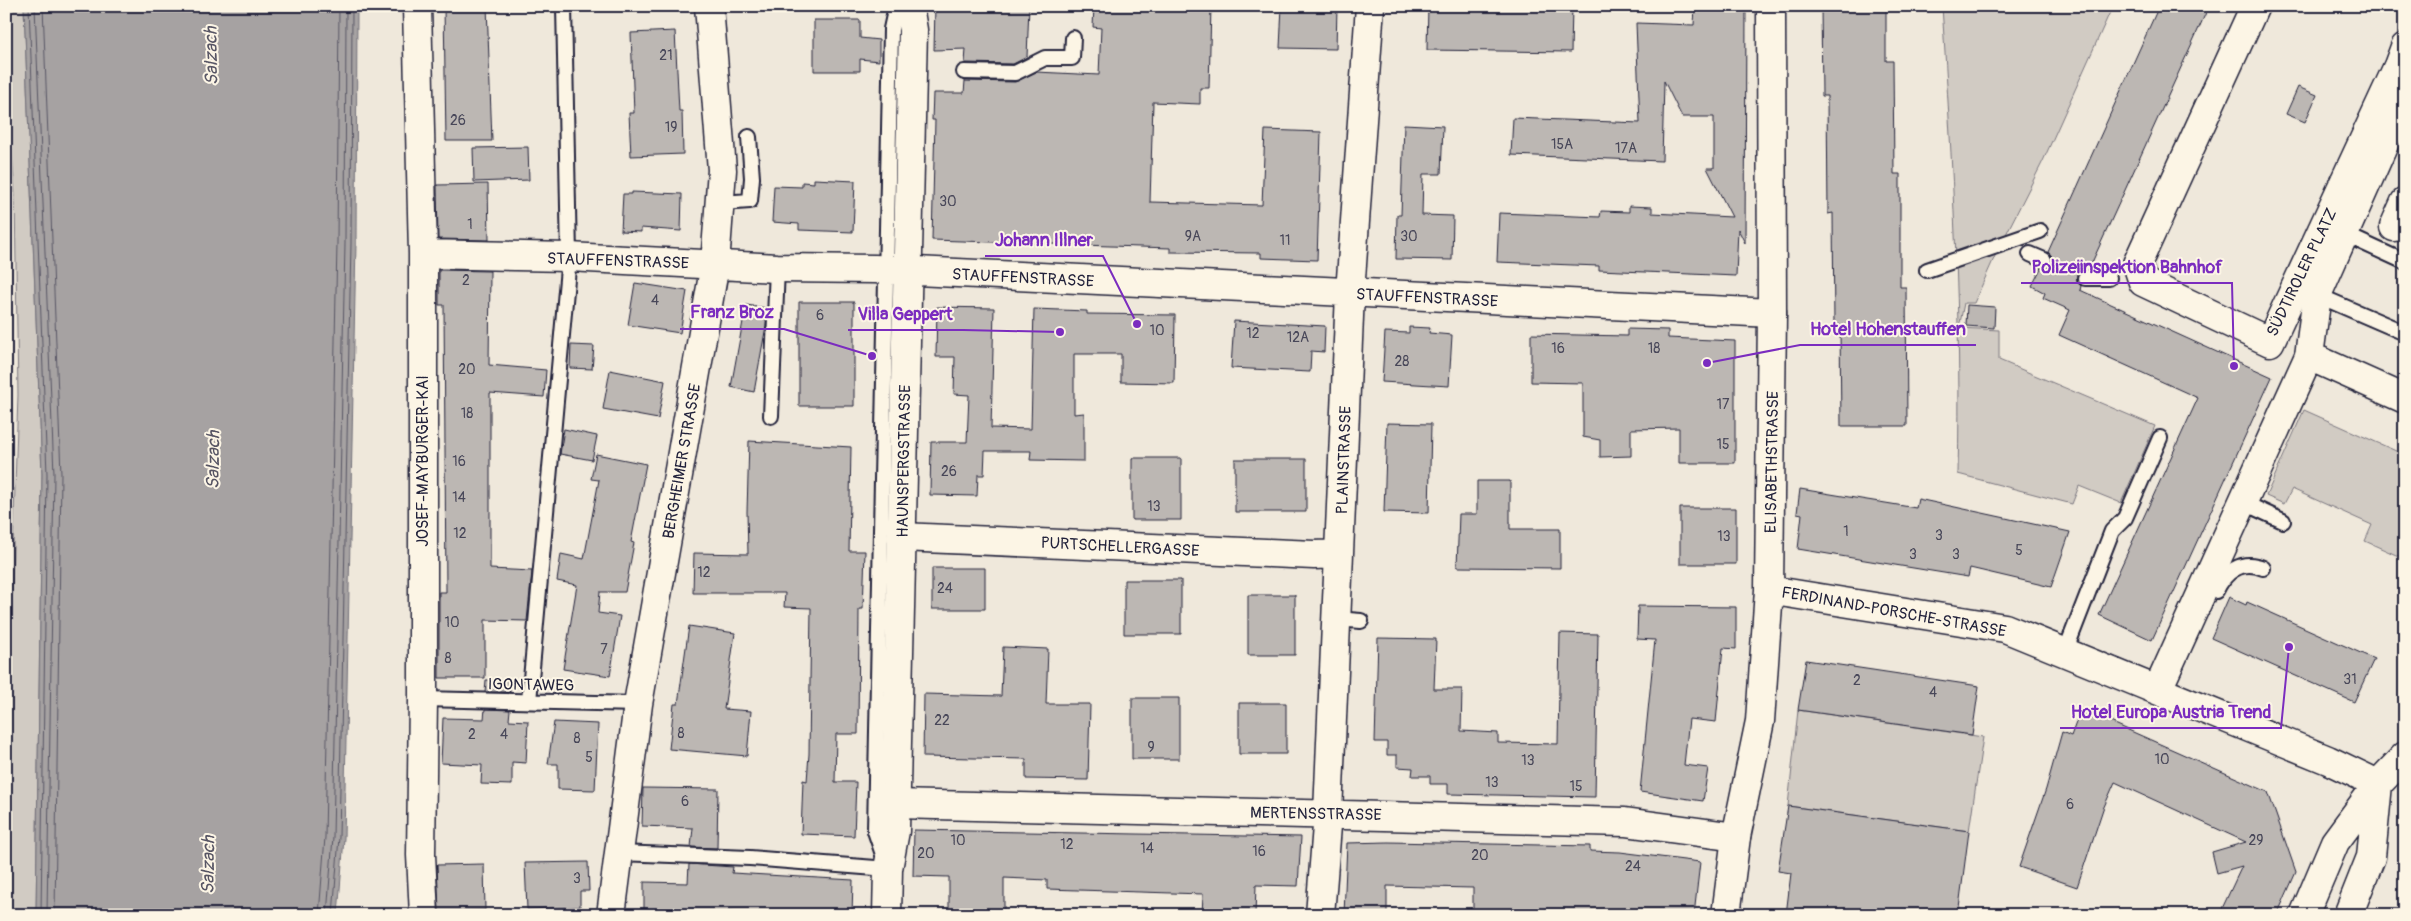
<svg xmlns="http://www.w3.org/2000/svg" width="2411" height="921" viewBox="0 0 2411 921" font-family="Pangolin,sans-serif">
	<style>
		.green { fill: #d1cbc3; stroke: #7a767f }
		.water { fill: #a6a2a2; stroke: #716f79 }
		.lines { fill: none; stroke-linecap: round; stroke-linejoin: round }
		.shore { stroke: #575564; stroke-width: 1 }
		.building { fill: #bcb7b3; stroke: #22223b }
		.lane-casing { stroke: #22223b; stroke-width: 18 }
		.street-casing { stroke: #22223b; stroke-width: 31 }
		.secondary-casing { stroke: #22223b; stroke-width: 31 }
		.lane { stroke: #fcf5e5; stroke-width: 14 }
		.street { stroke: #fcf5e5; stroke-width: 28 }
		.secondary { stroke: #fcf5e5; stroke-width: 28 }
		.labels { text-anchor: middle; stroke-width: 4; stroke-linejoin: round; paint-order: stroke }
		.number-label { font-size: 14px; fill: #484759 }
		.street-label { font-size: 16px; fill: #22223b; stroke: #fcf5e5 }
		.water-label { font-size: 18px; font-style: italic; fill: #575564; stroke: #fcf5e5 }
		.leader { fill: none; stroke: #7b2cbf; stroke-width: 2 }
		.callout-dot { fill: #7b2cbf; stroke: #fcf5e5; stroke-width: 2 }
		.callout-label { font-size: 18px; text-anchor: middle; font-weight: bold; fill: #7b2cbf; stroke: #fcf5e5; stroke-width: 4; stroke-linejoin: round; paint-order: stroke }
	</style>
	<rect width="100%" height="100%" fill="#efe8db"/>
	<filter id="ink" filterUnits="userSpaceOnUse"><feTurbulence type="fractalNoise" baseFrequency=".02" numOctaves="2"/><feDisplacementMap in="SourceGraphic" scale="10" xChannelSelector="R" yChannelSelector="G"/><feConvolveMatrix kernelMatrix="1 2 1 2 8 2 1 2 1" color-interpolation-filters="sRGB"/></filter>
	<g filter="url(#ink)">
		<path class="green" d="M 6,6 L 24,6 L 42,474 L 36,915 L 6,915 L 6,763 L 18,395 L 15,196 L 6,64 Z
			M 1942,6 L 2111,6 L 2110,12 L 2043,161 L 1995,256 L 1974,303 L 1964,303 L 1959,328 L 1999,330 L 1999,360 L 2155,426 L 2121,503 L 2079,486 L 2072,504 L 1958,474 C 1962,318 1952,162 1942,6 Z
			M 2304,410 L 2405,455 L 2405,559 L 2365,541 L 2372,525 L 2292,489 L 2284,504 L 2266,496 Z
			M 1798,710 L 1983,737 L 1969,831 L 1788,806 Z"/>
		<path class="water" d="M 24,6 L 357,6 L 356,243 L 344,838 L 338,915 L 36,915 L 42,474 Z"/>
		<g class="lines">
			<path class="shore" d="M 29,6 L 47,474 L 41,915
				M 35,6 L 54,474 L 47,915
				M 43,6 L 61,474 L 55,915
				M 319,915 L 325,837 L 337,243 L 339,6
				M 327,915 L 333,837 L 345,243 L 346,6
				M 333,915 L 339,837 L 351,243 L 352,6"/>
		</g>
		<path class="building" d="M 444,6 L 487,6 L 492,141 L 446,141 Z
			M 935,6 L 1029,6 L 1027,57 L 1013,64 L 965,63 L 966,49 L 934,50 Z
			M 1094,6 L 1211,6 L 1209,88 L 1200,88 L 1200,104 L 1153,102 L 1150,202 L 1262,205 L 1265,130 L 1321,132 L 1317,260 L 1261,258 L 1261,253 L 1170,252 L 1170,248 L 932,240 L 935,120 L 932,120 L 933,93 L 964,93 L 965,81 L 1015,82 L 1036,72 L 1099,75 L 1101,28 L 1093,27 Z
			M 1282,6 L 1337,6 L 1336,49 L 1280,48 Z
			M 1428,6 L 1572,6 L 1571,52 L 1427,50 Z
			M 1695,6 L 1746,6 L 1745,243 L 1738,229 L 1736,276 L 1599,270 L 1599,266 L 1497,262 L 1499,213 L 1600,217 L 1601,211 L 1629,212 L 1629,206 L 1652,207 L 1652,213 L 1732,217 L 1707,168 L 1714,168 L 1714,117 L 1682,117 L 1664,81 L 1662,161 L 1511,155 L 1513,118 L 1640,123 L 1636,23 L 1694,25 Z
			M 1821,6 L 1886,6 L 1886,61 L 1893,61 L 1894,174 L 1900,174 L 1900,287 L 1906,287 L 1907,426 L 1841,426 L 1840,325 L 1834,325 L 1833,213 L 1828,214 L 1827,96 L 1822,96 Z
			M 2159,6 L 2209,6 L 2089,269 L 2081,270 L 2077,274 L 2077,282 L 2081,286 L 2080,290 L 2272,377 L 2152,640 L 2099,615 L 2198,398 L 2059,335 L 2070,310 L 2043,298 L 2045,293 L 2032,286 L 2041,268 L 2046,269 L 2052,264 L 2053,258 L 2048,252 Z
			M 814,20 L 860,20 L 860,38 L 879,40 L 879,61 L 860,59 L 860,71 L 814,71 Z
			M 675,31 L 679,111 L 682,111 L 683,154 L 631,156 L 629,113 L 634,113 L 631,33 Z
			M 2298,87 L 2317,95 L 2305,122 L 2286,114 Z
			M 1404,124 L 1443,126 L 1441,174 L 1423,174 L 1422,215 L 1453,216 L 1452,260 L 1396,259 L 1397,215 L 1401,215 Z
			M 528,147 L 529,180 L 474,182 L 473,148 Z
			M 814,179 L 855,181 L 853,232 L 799,230 L 799,224 L 772,222 L 774,186 L 802,187 L 802,182 L 814,183 Z
			M 488,184 L 489,240 L 438,239 L 437,185 Z
			M 632,192 L 682,194 L 681,231 L 641,228 L 641,232 L 621,231 L 623,194 L 632,194 Z
			M 439,270 L 490,271 L 489,365 L 546,370 L 544,397 L 490,393 L 490,569 L 532,571 L 527,621 L 485,620 L 485,678 L 439,678 L 439,592 L 446,592 L 444,305 L 439,305 Z
			M 635,283 L 687,291 L 680,333 L 628,325 Z
			M 799,302 L 854,302 L 854,406 L 799,406 Z
			M 746,305 L 767,308 L 766,326 L 754,392 L 731,387 Z
			M 1967,305 L 1995,307 L 1994,328 L 1966,326 Z
			M 937,307 L 994,308 L 991,428 L 1031,429 L 1034,309 L 1087,311 L 1087,314 L 1175,315 L 1174,383 L 1121,382 L 1121,354 L 1074,354 L 1074,414 L 1084,413 L 1084,461 L 1030,460 L 1031,451 L 985,451 L 984,475 L 978,475 L 977,496 L 930,495 L 931,442 L 967,442 L 969,395 L 954,394 L 955,357 L 936,357 Z
			M 1234,321 L 1325,326 L 1324,352 L 1311,351 L 1310,372 L 1231,368 Z
			M 1409,327 L 1430,328 L 1429,333 L 1452,335 L 1449,386 L 1382,382 L 1385,332 L 1409,333 Z
			M 1627,329 L 1668,330 L 1668,338 L 1735,341 L 1735,463 L 1679,463 L 1679,428 L 1631,429 L 1631,456 L 1600,457 L 1600,440 L 1583,437 L 1583,383 L 1531,382 L 1531,334 L 1627,336 Z
			M 571,345 L 594,346 L 592,369 L 570,368 Z
			M 610,370 L 665,381 L 658,419 L 603,409 Z
			M 1387,423 L 1431,424 L 1429,513 L 1384,512 Z
			M 564,429 L 597,436 L 592,460 L 560,454 Z
			M 749,441 L 851,447 L 849,551 L 865,551 L 863,609 L 859,609 L 858,734 L 836,734 L 835,782 L 856,782 L 854,836 L 801,834 L 803,780 L 807,781 L 809,754 L 811,608 L 784,607 L 785,593 L 693,593 L 694,553 L 748,554 L 747,512 Z
			M 596,454 L 646,464 L 631,542 L 634,543 L 625,592 L 600,592 L 598,613 L 620,616 L 610,676 L 563,669 L 577,585 L 557,581 L 561,554 L 584,559 L 599,480 L 591,479 Z
			M 1132,458 L 1181,458 L 1181,520 L 1132,520 Z
			M 1235,459 L 1306,459 L 1306,512 L 1235,512 Z
			M 1477,481 L 1510,481 L 1510,529 L 1560,529 L 1560,568 L 1457,567 L 1459,514 L 1477,514 Z
			M 1800,489 L 1916,508 L 1918,499 L 2070,532 L 2051,587 L 1970,568 L 1968,577 L 1889,564 L 1798,549 L 1802,514 L 1797,513 Z
			M 1680,508 L 1736,508 L 1736,564 L 1680,564 Z
			M 932,568 L 985,568 L 985,609 L 932,609 Z
			M 1124,580 L 1181,580 L 1181,634 L 1124,634 Z
			M 1248,595 L 1295,595 L 1295,655 L 1248,655 Z
			M 2229,597 L 2246,605 L 2247,602 L 2374,659 L 2354,702 L 2211,638 Z
			M 1638,606 L 1736,607 L 1736,649 L 1723,648 L 1716,722 L 1689,719 L 1684,765 L 1708,768 L 1703,801 L 1640,792 L 1655,640 L 1637,639 Z
			M 689,626 L 735,633 L 724,709 L 751,711 L 747,756 L 669,749 L 674,704 L 678,704 Z
			M 1560,633 L 1598,634 L 1595,797 L 1448,794 L 1448,784 L 1430,784 L 1430,776 L 1412,776 L 1413,768 L 1397,767 L 1397,755 L 1387,755 L 1387,742 L 1375,742 L 1378,638 L 1436,639 L 1434,689 L 1462,689 L 1461,731 L 1498,733 L 1498,743 L 1558,744 Z
			M 1003,647 L 1048,649 L 1046,704 L 1090,704 L 1088,780 L 1026,779 L 1026,759 L 923,757 L 924,694 L 1001,696 Z
			M 1806,660 L 1979,686 L 1972,735 L 1798,710 Z
			M 486,680 L 510,680 L 510,692 L 485,692 Z
			M 1132,698 L 1179,698 L 1179,759 L 1132,759 Z
			M 1239,703 L 1286,703 L 1286,754 L 1239,754 Z
			M 485,709 L 510,710 L 509,720 L 528,721 L 526,763 L 512,762 L 512,785 L 481,784 L 482,765 L 441,763 L 443,718 L 484,719 Z
			M 2081,709 L 2268,792 L 2296,872 L 2277,915 L 2219,915 L 2242,866 L 2217,873 L 2212,852 L 2246,842 L 2115,782 L 2103,809 L 2077,887 L 2019,867 L 2046,789 L 2062,732 L 2071,736 Z
			M 554,722 L 598,724 L 595,790 L 558,789 L 558,764 L 548,764 Z
			M 643,788 L 718,789 L 717,848 L 691,847 L 693,828 L 642,826 Z
			M 1788,806 L 1969,831 L 1958,915 L 1786,915 L 1791,873 L 1778,871 Z
			M 914,830 L 1301,837 L 1298,886 L 1256,885 L 1255,915 L 1202,915 L 1203,894 L 1047,889 L 1047,880 L 1004,878 L 1004,915 L 949,915 L 949,877 L 913,876 Z
			M 1388,842 L 1590,846 L 1590,851 L 1620,852 L 1700,862 L 1694,915 L 1473,915 L 1473,888 L 1387,886 L 1387,915 L 1344,915 L 1347,843 Z
			M 588,862 L 589,891 L 580,891 L 580,907 L 527,909 L 525,863 Z
			M 484,864 L 485,910 L 439,911 L 437,865 Z
			M 689,864 L 733,867 L 732,873 L 853,880 L 852,915 L 754,915 L 729,912 L 728,915 L 644,915 L 644,882 L 688,883 Z"/>
		<g class="lines">
			<defs>
				<path id="lane" d="M 964,72 L 1015,73 L 1045,58 L 1072,58 L 1073,38
					M 721,203 L 750,201 L 752,178 L 749,137
					M 2344,234 L 2405,262
					M 2030,254 L 2044,260
					M 1927,270 L 2040,231
					M 2085,278 L 2109,278
					M 2317,295 L 2405,333
					M 771,416 L 777,268
					M 2242,502 L 2283,521
					M 2216,591 C 2225,572 2241,559 2263,568
					M 1336,619 L 1361,621
					M 2065,652 L 2112,531 L 2125,518 L 2160,438
					M 423,699 L 638,704
					M 529,701 L 569,257 L 564,6
					M 618,853 L 750,858 L 888,869 L 875,831 L 891,29 L 896,6"/>
				<path id="street" d="M 417,6 L 423,254 L 423,699 L 421,855 L 424,915
					M 2255,6 L 2137,264 L 2143,282 L 2270,342 L 2398,66 L 2405,47
					M 2394,227 L 2405,202
					M 423,254 L 569,257 L 777,268 L 875,269 L 1772,313
					M 901,537 L 1314,555 L 1339,554
					M 2158,689 L 2309,356
					M 896,804 L 1625,822 L 1736,837
					M 611,915 L 638,704 L 715,264 L 722,170 L 709,6
					M 1320,915 L 1328,813 L 1350,293 L 1370,6"/>
				<path id="secondary" d="M 2405,97 L 2317,295 L 2309,356 L 2405,399
					M 1769,590 L 2005,628 L 2328,760 L 2378,784
					M 887,915 L 888,869 L 895,831 L 913,30 L 909,6
					M 1726,915 L 1736,837 L 1760,721 L 1769,590 L 1772,313 L 1771,6
					M 2304,915 L 2335,842 L 2378,784 L 2405,756
					M 2348,915 L 2371,857 L 2378,784"/>
			</defs>
			<use href="#lane" class="lane-casing"/>
			<use href="#street" class="street-casing"/>
			<use href="#secondary" class="secondary-casing"/>
			<use href="#lane" class="lane"/>
			<use href="#street" class="street"/>
			<use href="#secondary" class="secondary"/>
		</g>
	</g>
	<g class="labels">
		<g class="number-label">
			<text x="666" y="60">21</text>
			<text x="458" y="125">26</text>
			<text x="671" y="132">19</text>
			<text x="1562" y="149">15A</text>
			<text x="1626" y="153">17A</text>
			<text x="948" y="206">30</text>
			<text x="470" y="229">1</text>
			<text x="1193" y="241">9A</text>
			<text x="1409" y="241">30</text>
			<text x="1285" y="245">11</text>
			<text x="466" y="285">2</text>
			<text x="655" y="305">4</text>
			<text x="820" y="320">6</text>
			<text x="1157" y="335">10</text>
			<text x="1253" y="338">12</text>
			<text x="1298" y="342">12A</text>
			<text x="1558" y="353">16</text>
			<text x="1654" y="353">18</text>
			<text x="1402" y="366">28</text>
			<text x="467" y="374">20</text>
			<text x="1723" y="409">17</text>
			<text x="467" y="418">18</text>
			<text x="1723" y="449">15</text>
			<text x="459" y="466">16</text>
			<text x="949" y="476">26</text>
			<text x="459" y="502">14</text>
			<text x="1154" y="511">13</text>
			<text x="1846" y="536">1</text>
			<text x="460" y="538">12</text>
			<text x="1939" y="540">3</text>
			<text x="1724" y="541">13</text>
			<text x="2019" y="555">5</text>
			<text x="1913" y="559">3</text>
			<text x="1956" y="559">3</text>
			<text x="704" y="577">12</text>
			<text x="945" y="593">24</text>
			<text x="452" y="627">10</text>
			<text x="604" y="654">7</text>
			<text x="448" y="663">8</text>
			<text x="2350" y="684">31</text>
			<text x="1857" y="685">2</text>
			<text x="1933" y="697">4</text>
			<text x="942" y="725">22</text>
			<text x="681" y="738">8</text>
			<text x="472" y="739">2</text>
			<text x="504" y="739">4</text>
			<text x="577" y="743">8</text>
			<text x="1151" y="752">9</text>
			<text x="589" y="762">5</text>
			<text x="2162" y="764">10</text>
			<text x="1528" y="765">13</text>
			<text x="1492" y="787">13</text>
			<text x="1576" y="791">15</text>
			<text x="685" y="806">6</text>
			<text x="2070" y="809">6</text>
			<text x="958" y="845">10</text>
			<text x="2256" y="845">29</text>
			<text x="1067" y="849">12</text>
			<text x="1147" y="853">14</text>
			<text x="1259" y="856">16</text>
			<text x="926" y="858">20</text>
			<text x="1480" y="860">20</text>
			<text x="1633" y="871">24</text>
			<text x="577" y="883">3</text>
		</g>
		<g class="street-label">
			<text transform="translate(618 260) rotate(2)" y="6">STAUFFENSTRASSE</text>
			<text transform="translate(2301 272) rotate(-64)" y="6">SÜDTIROLER PLATZ</text>
			<text transform="translate(1023 277) rotate(3)" y="6">STAUFFENSTRASSE</text>
			<text transform="translate(1427 297) rotate(3)" y="6">STAUFFENSTRASSE</text>
			<text transform="translate(1343 460) rotate(-88)" y="6">PLAINSTRASSE</text>
			<text transform="translate(422 461) rotate(-90)" y="6">JOSEF-MAYBURGER-KAI</text>
			<text transform="translate(681 461) rotate(-80)" y="6">BERGHEIMER STRASSE</text>
			<text transform="translate(903 461) rotate(-89)" y="6">HAUNSPERGSTRASSE</text>
			<text transform="translate(1771 462) rotate(-89)" y="6">ELISABETHSTRASSE</text>
			<text transform="translate(1120 546) rotate(3)" y="6">PURTSCHELLERGASSE</text>
			<text transform="translate(1894 611) rotate(10)" y="6">FERDINAND-PORSCHE-STRASSE</text>
			<text transform="translate(531 684) rotate(1)" y="6">IGONTAWEG</text>
			<text transform="translate(1316 813) rotate(1)" y="6">MERTENSSTRASSE</text>
		</g>
		<g class="water-label">
			<text transform="translate(211 56) rotate(-91)" y="6">Salzach</text>
			<text transform="translate(213 460) rotate(-89)" y="6">Salzach</text>
			<text transform="translate(208 865) rotate(-89)" y="6">Salzach</text>
		</g>
	</g>
	<path class="leader" d="M1137 324L1103 256H985M2234 366L2232 283H2021M872 356L784 329H680M1060 332L963 330H848M1707 363L1800 345H1976M2289 647L2281 728H2060"/>
	<g class="callout-dot">
		<circle cx="1137" cy="324" r="5"/>
		<circle cx="2234" cy="366" r="5"/>
		<circle cx="872" cy="356" r="5"/>
		<circle cx="1060" cy="332" r="5"/>
		<circle cx="1707" cy="363" r="5"/>
		<circle cx="2289" cy="647" r="5"/>
	</g>
	<g class="callout-label">
		<text x="1044" y="246">Johann Illner</text>
		<text x="2127" y="273">Polizeiinspektion Bahnhof</text>
		<text x="732" y="318">Franz Broz</text>
		<text x="905" y="320">Villa Geppert</text>
		<text x="1888" y="335">Hotel Hohenstauffen</text>
		<text x="2171" y="718">Hotel Europa Austria Trend</text>
	</g>
	<rect width="2411" height="921" fill="none" stroke="#fcf5e5" stroke-width="25"/>
	<rect x="12" y="12" width="2386" height="896" fill="none" stroke="#22223b" stroke-width="2" filter="url(#ink)"/>
</svg>
